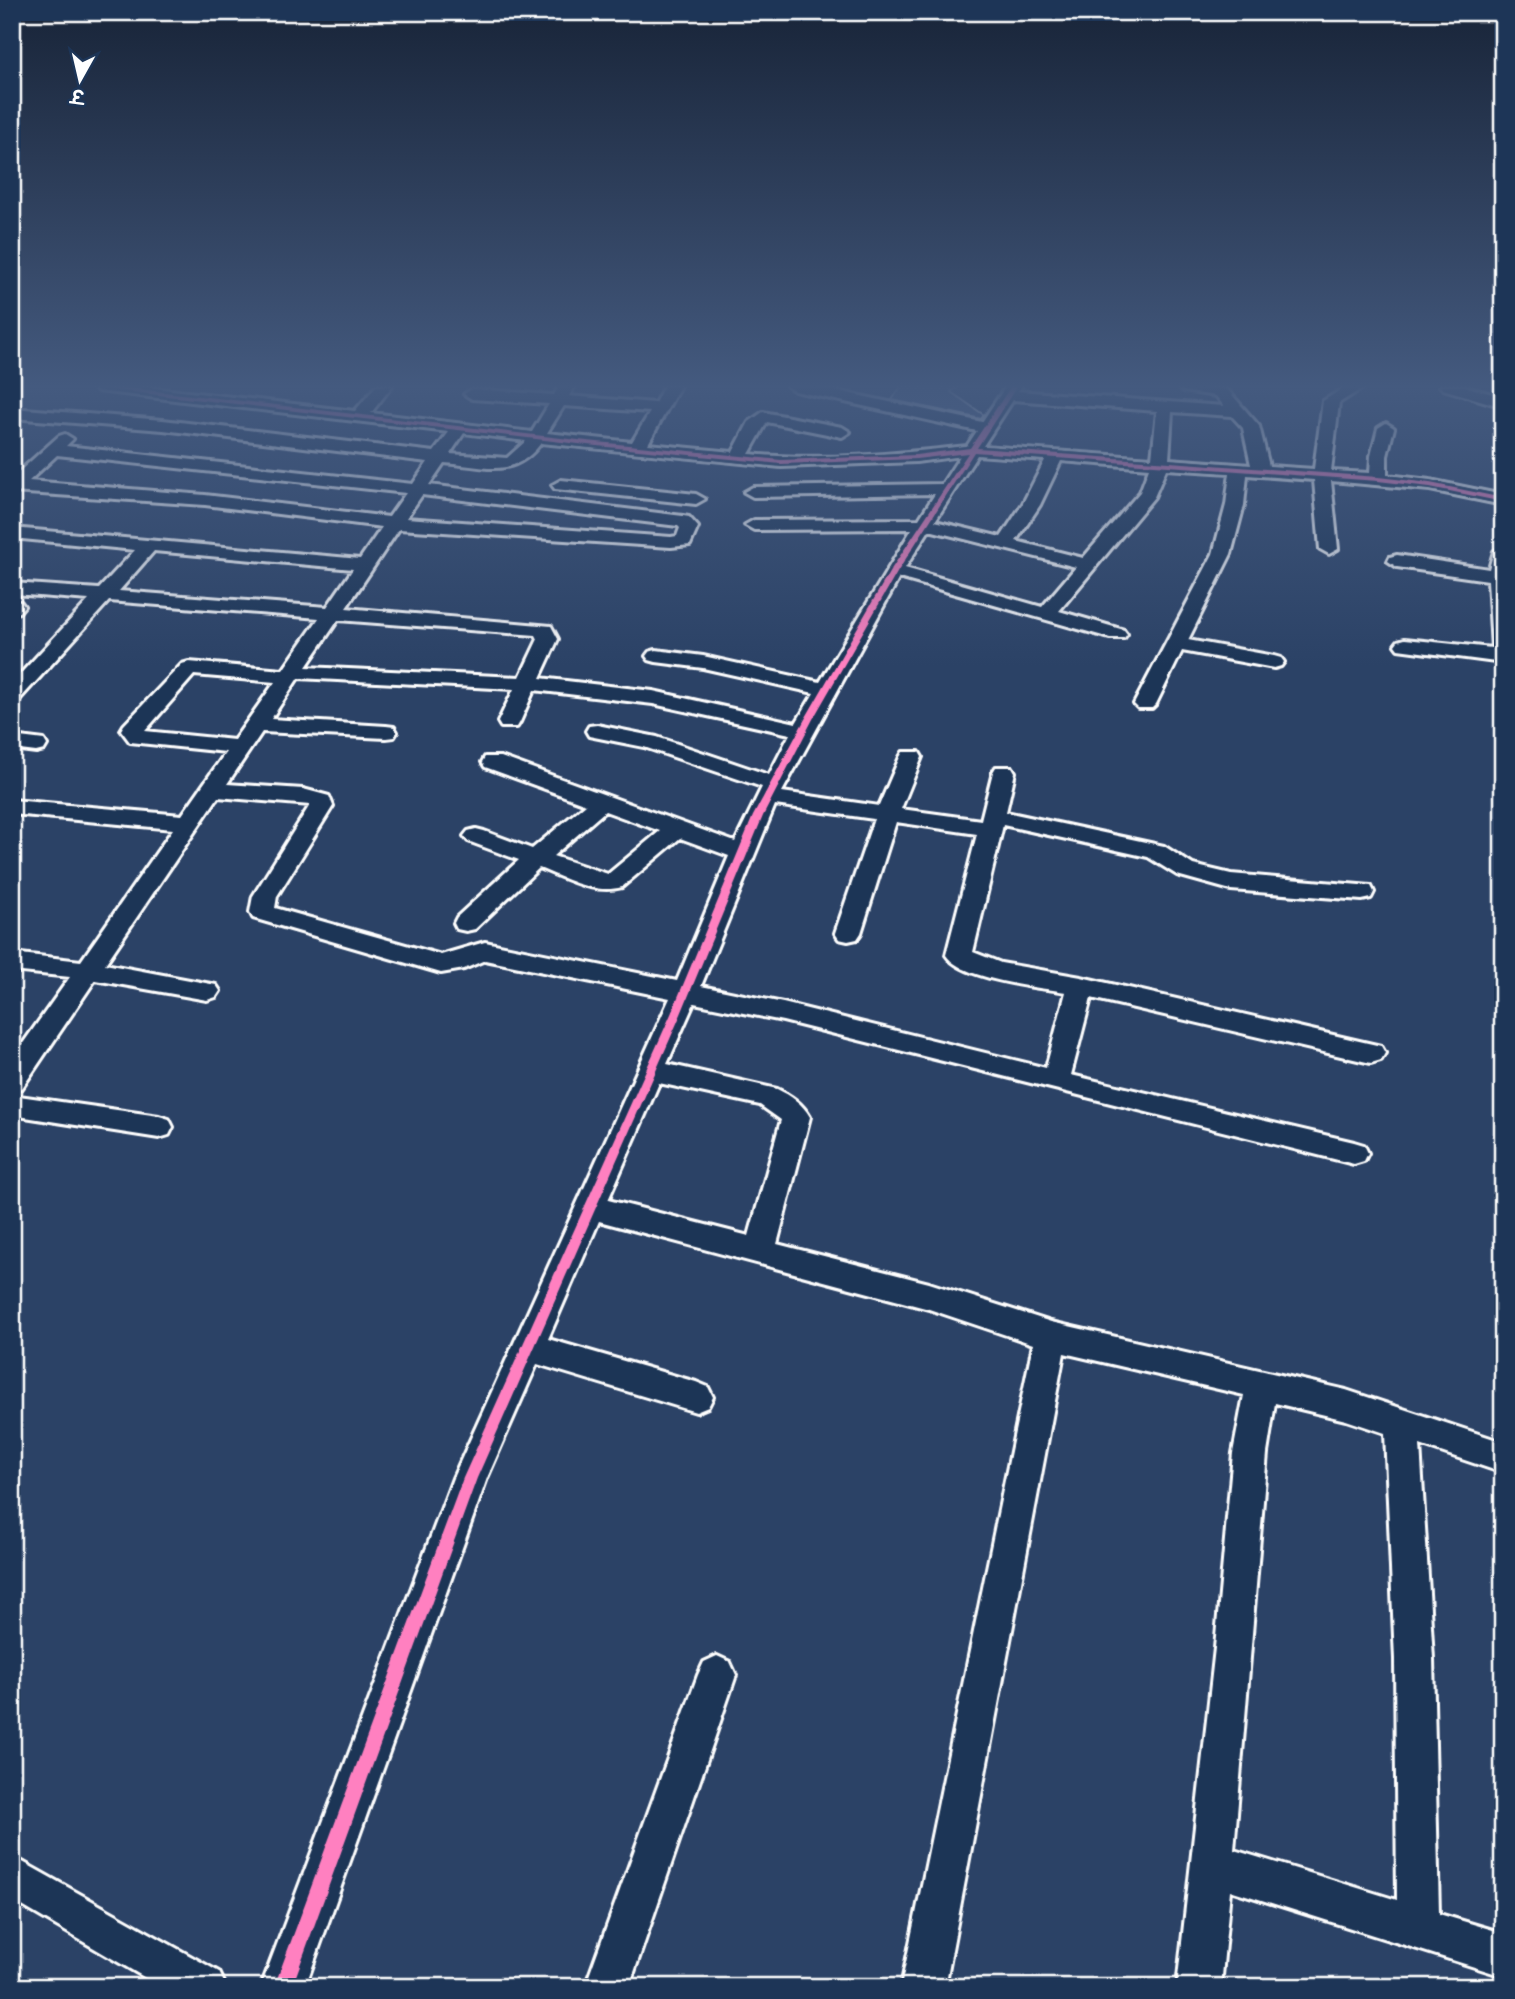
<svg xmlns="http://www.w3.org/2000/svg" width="1515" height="1999" viewBox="0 0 1515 1999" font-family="'Playpen Sans','Playpen Sans Deva',sans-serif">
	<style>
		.building { fill: #51658b; stroke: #fff; stroke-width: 2 }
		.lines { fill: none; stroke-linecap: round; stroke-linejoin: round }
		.minor-casing { stroke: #fff; stroke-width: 6 }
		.minor { fill: #1d3557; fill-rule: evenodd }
		.cycleway-casing { stroke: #1d3557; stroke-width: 5 }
		.cycleway { fill: #ff80c0; fill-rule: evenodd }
	</style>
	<rect width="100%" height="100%" fill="#2b4266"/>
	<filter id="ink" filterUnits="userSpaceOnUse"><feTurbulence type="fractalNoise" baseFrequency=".0143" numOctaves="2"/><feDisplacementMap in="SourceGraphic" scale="14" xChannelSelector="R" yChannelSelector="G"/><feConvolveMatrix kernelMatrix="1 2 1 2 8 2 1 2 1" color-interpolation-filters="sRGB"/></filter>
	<g filter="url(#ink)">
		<path class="building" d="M 901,386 L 959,386 L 951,392 L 984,415 L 981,419 L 892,400 Z"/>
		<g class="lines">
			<defs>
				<path id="minor" d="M 90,386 L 136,386 L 355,411 L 376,386 L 392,386 L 371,413 L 532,432 L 549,404 L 472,399 L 464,394 L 472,389 L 554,395 L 559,386 L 575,386 L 569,396 L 655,403 L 664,386 L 680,386 L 648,444 L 733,452 L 749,422 L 763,412 L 842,427 L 850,432 L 842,437 L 767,422 L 749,454 C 821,461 896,454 967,446 L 977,431 L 795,391 L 787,386 L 815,386 L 982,422 L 1006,386 L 1022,386 L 1018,391 L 1224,406 L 1216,396 L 1184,391 L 1176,386 L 1227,389 L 1259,426 L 1269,466 L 1314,469 L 1323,401 L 1347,386 L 1366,386 L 1339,403 L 1331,471 L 1370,473 L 1371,456 L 1378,428 L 1386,423 L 1394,428 L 1387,456 L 1387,475 L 1430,480 L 1503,495 L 1503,505 L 1430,490 L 1331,481 L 1338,549 L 1329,554 L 1320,549 L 1314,480 L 1247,475 L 1244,505 L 1231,554 L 1188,640 L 1274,656 L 1281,658 L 1284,662 L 1281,666 L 1274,668 L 1182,651 L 1156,704 L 1152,708 L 1138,708 L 1134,704 L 1213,554 L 1226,505 L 1230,473 L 1166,469 L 1154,497 L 1059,611 L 1124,630 L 1127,634 L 1124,638 L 1110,638 L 899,578 L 782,792 L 879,806 L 900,757 L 903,752 L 919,752 L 922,757 L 901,809 L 981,820 L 993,772 L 996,767 L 1012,767 L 1015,772 L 1006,812 L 1164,846 L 1193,865 L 1231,874 L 1371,886 L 1374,892 L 1371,898 L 1362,900 L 1231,890 L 1177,875 L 1148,857 L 1003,825 L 973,952 L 1001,963 L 1081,977 L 1381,1046 L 1385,1053 L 1381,1060 L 1371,1063 L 1091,998 L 1071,1075 L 1354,1142 L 1364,1145 L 1368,1153 L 1364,1161 L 1354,1164 L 783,1021 L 694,1003 L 667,1064 L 777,1089 C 791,1096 802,1103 810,1117 L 777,1244 L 929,1283 L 1051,1322 L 1346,1390 L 1503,1442 L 1503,1473 L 1420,1445 L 1433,1659 L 1439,1914 L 1503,1933 L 1503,1976 L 1230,1890 L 1221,1987 L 1177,1987 L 1215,1648 L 1233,1453 L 1244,1395 L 1064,1353 L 945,1987 L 901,1987 L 1033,1344 L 929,1309 L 599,1221 L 548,1339 L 696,1382 L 708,1387 L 713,1397 L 708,1407 L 696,1412 L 537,1364 L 487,1478 L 305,1987 L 261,1987 L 453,1478 L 670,998 L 485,960 L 464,969 L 441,973 L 253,918 L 250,912 L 253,896 L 310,805 L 218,797 L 105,964 L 216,985 L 220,991 L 216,997 L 207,1000 L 95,980 L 22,1088 L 12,1091 L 12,1059 L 70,977 L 12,971 L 12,953 L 81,961 L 173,829 L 12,814 L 12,800 L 182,815 L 226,752 L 130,742 L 121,730 L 124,725 L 182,664 L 189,662 L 283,670 L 319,618 L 109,601 L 19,700 L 12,702 L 12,683 L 89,600 L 14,594 L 12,583 L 99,589 L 135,550 L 12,538 L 12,528 L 360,559 L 382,527 L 205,505 L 12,492 L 12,478 L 59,436 L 65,434 L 73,439 L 66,446 L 413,484 L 428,462 L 163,430 L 12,418 L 12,408 L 163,420 L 434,452 L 449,432 L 98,391 ZM 1013,400 L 1157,411 L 1152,458 L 983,446 ZM 564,406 L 650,412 L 632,442 L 547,433 ZM 1172,412 L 1232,416 L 1243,428 L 1251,465 L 1169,459 ZM 464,433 L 526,441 L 507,458 L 450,454 ZM 541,443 L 781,467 L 916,462 L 960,456 L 942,484 L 753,487 L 744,492 L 753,497 L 935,494 L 919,519 L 754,520 L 745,525 L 754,530 L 912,529 L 820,682 L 703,656 L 656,650 L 649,652 L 646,656 L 649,660 L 656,662 L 703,668 L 814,693 L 796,723 L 653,691 L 540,678 L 558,639 L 551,626 L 346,608 L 399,529 L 671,547 L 690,545 L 698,527 L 689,517 L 683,516 L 429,485 L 444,463 C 485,466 513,480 541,443 ZM 57,455 L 406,493 L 389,517 L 205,495 L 29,481 ZM 977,455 L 1045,460 L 1022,505 L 1001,537 L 935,521 ZM 1061,461 L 1149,468 L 1140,492 L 1083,558 L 1016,541 L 1040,505 ZM 422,495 L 678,526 L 680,528 L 677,536 L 671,537 L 406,518 ZM 929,530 L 1076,567 L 1042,607 L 905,568 ZM 154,551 L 353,569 L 327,607 L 119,591 ZM 338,620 L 536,635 L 538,639 L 520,677 L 306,667 ZM 194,675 L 275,682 L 234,740 L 145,731 ZM 298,678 L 514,689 L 498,722 L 501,727 L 517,727 L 520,722 L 534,690 L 653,704 L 790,734 L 769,775 L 657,737 L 597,725 L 589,726 L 586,731 L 589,736 L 644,747 L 762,787 L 735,842 L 501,757 L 485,757 L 482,762 L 485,767 L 586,804 L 532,849 L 484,831 L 476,829 L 468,831 L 464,836 L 468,841 L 519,860 L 457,917 L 454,923 L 457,929 L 466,931 L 475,929 L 539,868 C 565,878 594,895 622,887 L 680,838 L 729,856 L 677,981 L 485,942 L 441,955 L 275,908 L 277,896 L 333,806 L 329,796 L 303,789 L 227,784 L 262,732 L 386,738 L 394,737 L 397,732 L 394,727 L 386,726 L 271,719 ZM 775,805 L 874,819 L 835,933 L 839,939 L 848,941 L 857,939 L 861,933 L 896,822 L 977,834 L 946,955 C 962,980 1038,987 1066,992 L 1046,1068 L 783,1003 L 701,986 ZM 605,811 L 660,831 L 608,874 L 553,856 ZM 659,1083 L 760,1105 L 781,1120 L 749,1236 L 608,1200 ZM 1275,1403 L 1346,1420 L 1385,1433 L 1395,1659 L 1397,1900 L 1234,1850 L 1267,1453 Z
					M 1440,386 L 1464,386 L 1503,397 L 1503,407 L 1443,389 Z
					M 561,480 L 696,494 L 705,499 L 696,504 L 555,489 L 552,485 Z
					M 1503,546 L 1503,663 L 1398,649 L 1395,645 L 1398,641 L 1405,639 L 1492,648 L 1488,580 L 1397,567 L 1388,561 L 1390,557 L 1397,555 L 1489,569 L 1494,551 Z
					M 12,601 L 21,602 L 24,606 L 19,612 L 12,614 Z
					M 12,736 L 44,740 L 47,745 L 44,750 L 36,752 L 12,749 Z
					M 12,1095 L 159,1116 L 169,1119 L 173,1127 L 169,1135 L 159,1138 L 12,1115 Z
					M 717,1656 L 730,1662 L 736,1675 L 629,1987 L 585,1987 L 698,1675 L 704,1662 Z
					M 12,1856 L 219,1972 L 226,1987 L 161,1987 L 12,1900 Z"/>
			</defs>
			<use href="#minor" class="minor-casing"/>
			<use href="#minor" class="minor"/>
			<defs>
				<path id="cycleway" d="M 95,386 L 112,386 L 587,441 L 781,460 L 916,455 L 970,448 L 1011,386 L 1017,386 L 977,448 L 1378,477 L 1430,483 L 1503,498 L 1503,502 L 1430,487 L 1378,481 L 974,452 L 898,571 L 813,719 L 763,816 L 681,1014 L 477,1478 L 292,1987 L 274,1987 L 463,1478 L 671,1014 L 753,816 L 805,719 L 890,571 L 968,453 L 916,459 L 781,464 L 587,445 L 98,388 Z"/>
			</defs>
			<use href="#cycleway" class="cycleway-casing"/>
			<use href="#cycleway" class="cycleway"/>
		</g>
	</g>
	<linearGradient id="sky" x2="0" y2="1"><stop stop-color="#182438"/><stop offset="0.58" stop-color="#445a7f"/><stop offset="1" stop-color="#445a7f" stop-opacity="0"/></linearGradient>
	<rect width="1515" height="666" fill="url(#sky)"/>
	<rect width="1515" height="1999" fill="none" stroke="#1d3557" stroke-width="42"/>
	<rect x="21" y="21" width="1473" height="1957" fill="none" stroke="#fff" stroke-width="2.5" filter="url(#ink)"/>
	<g transform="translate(80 80) rotate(188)" stroke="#1d3557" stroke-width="5" paint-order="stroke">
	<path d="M0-5L12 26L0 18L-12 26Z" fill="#ffffff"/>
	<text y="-10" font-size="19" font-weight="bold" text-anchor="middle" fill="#ffffff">उ</text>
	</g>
</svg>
